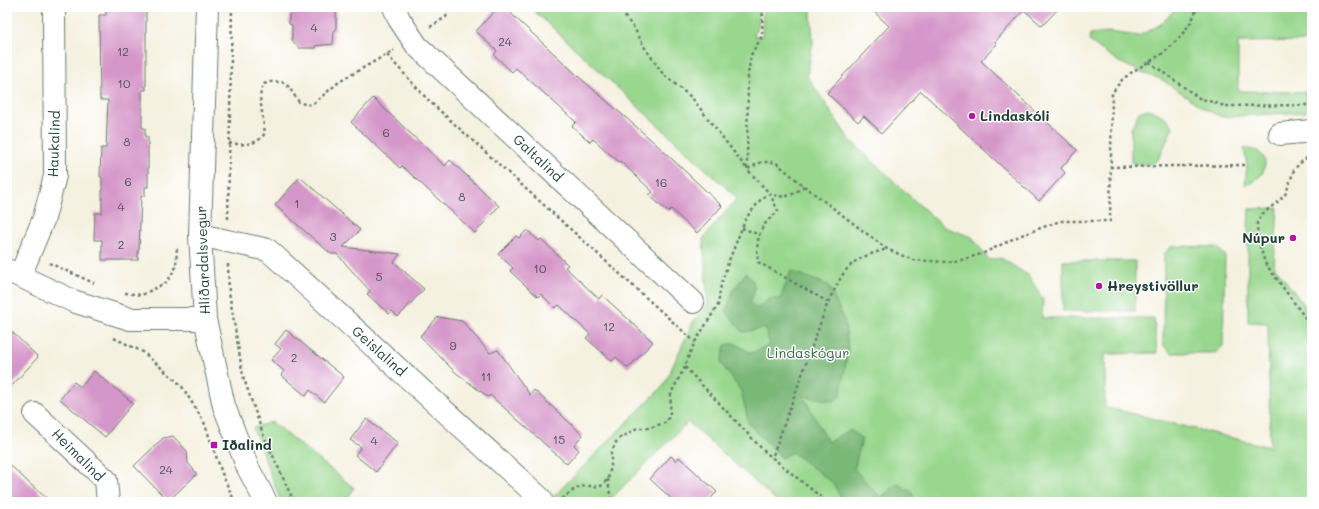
<svg xmlns="http://www.w3.org/2000/svg" width="1319" height="509" viewBox="0 0 1319 509" font-family="Mali,sans-serif">
	<style>
		.green { fill: #98d78d; stroke: #5c8a60 }
		.forest { fill: #7ab878; stroke: #4c7a56 }
		.building { fill: #d596c9 }
		.lines { fill: none; stroke-linecap: round; stroke-linejoin: round }
		.minor-casing { stroke: #6a7c70; stroke-width: 24 }
		.tertiary-casing { stroke: #6a7c70; stroke-width: 24 }
		.path { stroke: #6a7c70; stroke-width: 2.5; stroke-dasharray: 3 3; stroke-linecap: butt }
		.minor { stroke: #fff; stroke-width: 22 }
		.tertiary { stroke: #fff; stroke-width: 22 }
		.poi-dot { fill: #b5179e; stroke: #fff; stroke-width: 1.5 }
		.labels { text-anchor: middle; stroke-width: 3; stroke-linejoin: round; paint-order: stroke }
		.number-label { font-size: 12px; fill: #4c5359 }
		.poi-label { font-size: 14px; font-weight: bold; fill: #1f3d34; stroke: #fff; text-anchor: start }
		.street-label { font-size: 14px; fill: #1f3d34; stroke: #fff }
		.park-label { font-size: 14px; fill: #3d644a; stroke: #fff }
	</style>
	<rect width="100%" height="100%" fill="#fff"/>
	<filter id="ink" filterUnits="userSpaceOnUse"><feTurbulence type="fractalNoise" baseFrequency=".025" numOctaves="2"/><feDisplacementMap in="SourceGraphic" scale="8" xChannelSelector="R" yChannelSelector="G"/><feConvolveMatrix kernelMatrix="1 2 1 2 8 2 1 2 1" color-interpolation-filters="sRGB"/></filter>
	<filter id="wash" filterUnits="userSpaceOnUse"><feTurbulence type="fractalNoise" baseFrequency=".012" numOctaves="4" result="noise"/><feDisplacementMap in="SourceGraphic" scale="16" xChannelSelector="R" yChannelSelector="G"/><feGaussianBlur stdDeviation="0.9" result="paint"/><feColorMatrix in="noise" values="0 0 0 0 0 0 0 0 0 0 0 0 0 0 0 0 0 1.4 0 .05"/><feComposite in="paint" operator="in"/></filter>
	<g filter="url(#wash)">
		<rect width="100%" height="100%" fill="#f5f1e0"/>
		<path class="green" d="M 530,7 L 759,7 L 759,22 L 754,36 L 762,36 L 763,7 L 812,7 L 811,13 L 813,42 L 807,76 L 849,139 L 915,201 L 944,227 L 972,237 L 989,260 L 1001,258 L 1029,276 L 1043,300 L 1042,318 L 1154,318 L 1157,353 L 1105,354 L 1105,407 L 1270,447 L 1268,323 L 1248,322 L 1248,229 L 1249,209 L 1278,208 L 1274,266 L 1312,315 L 1312,502 L 778,502 L 688,422 L 608,502 L 548,502 L 664,385 L 693,322 L 708,304 L 703,239 L 737,198 Z
			M 1177,7 L 1312,7 L 1312,41 L 1238,42 L 1238,91 L 1306,92 L 1306,112 L 1221,117 L 1202,107 L 1161,79 L 1148,75 L 1119,62 L 1089,41 L 1090,34 L 1109,32 L 1139,36 L 1161,24 Z
			M 1148,109 C 1159,113 1168,117 1173,127 L 1158,160 C 1150,166 1140,165 1131,162 L 1131,129 L 1139,112 Z
			M 1244,148 C 1248,149 1256,150 1259,152 C 1273,164 1260,182 1245,185 L 1247,166 Z
			M 1172,246 L 1216,247 L 1225,255 L 1223,346 L 1215,353 L 1171,353 L 1163,345 L 1164,254 Z
			M 1063,261 L 1135,261 L 1135,311 L 1063,311 Z
			M 272,422 L 354,488 L 345,502 L 281,502 L 253,428 Z"/>
		<path class="forest" d="M 791,271 L 828,285 L 845,322 L 848,351 L 840,396 L 834,401 L 803,396 L 828,442 L 850,430 L 862,439 L 854,469 L 881,498 L 897,484 L 912,492 L 915,502 L 843,502 L 833,483 L 792,452 L 782,458 L 749,424 L 741,391 L 721,363 L 725,345 L 734,343 L 751,353 L 770,345 L 765,328 L 743,332 L 726,311 L 734,289 L 746,273 C 757,284 756,289 750,302 L 757,309 L 769,299 L 780,299 Z"/>
		<g id="blocks">
			<path class="building" d="M 106,7 L 140,7 L 140,12 L 146,12 L 146,90 L 142,90 L 142,128 L 145,128 L 145,137 L 148,137 L 148,187 L 145,187 L 145,196 L 141,196 L 139,250 L 138,250 L 138,260 L 102,260 L 102,240 L 94,240 L 95,213 L 102,213 L 102,177 L 100,177 L 101,148 L 106,148 L 108,100 L 100,100 L 99,15 L 106,15 Z
				M 298,7 L 336,7 L 336,30 L 334,31 L 333,44 L 315,46 L 316,48 L 299,48 L 292,40 L 292,25 L 289,24 L 289,15 Z
				M 498,7 L 504,7 L 578,76 L 656,144 L 722,206 L 697,233 L 671,209 L 668,212 L 649,195 L 653,192 L 620,161 L 619,162 L 593,139 L 590,142 L 572,126 L 576,122 L 516,68 L 512,72 L 494,55 L 497,51 L 476,31 Z
				M 869,7 L 1060,7 L 1042,26 L 1024,10 L 995,42 L 997,44 L 981,61 L 1077,150 L 1061,168 L 1065,173 L 1039,201 L 921,91 L 882,133 L 864,116 L 858,122 L 827,93 L 889,26 Z
				M 373,98 L 445,166 L 450,160 L 499,206 L 475,233 L 402,166 L 400,168 L 351,122 Z
				M 300,177 L 360,230 L 343,247 L 400,254 L 394,262 L 424,289 L 398,317 L 392,311 L 389,314 L 367,294 L 370,291 L 337,254 L 331,254 L 275,205 Z
				M 527,230 L 539,241 L 541,239 L 568,265 L 565,267 L 599,299 L 602,295 L 653,342 L 628,368 L 616,357 L 612,361 L 586,338 L 590,334 L 559,305 L 555,308 L 541,294 L 538,297 L 510,271 L 513,268 L 498,254 L 516,236 L 519,238 Z
				M 438,317 L 462,321 L 490,353 L 498,350 L 530,395 L 534,390 L 583,435 L 574,445 L 579,450 L 567,464 L 490,395 L 488,397 L 455,372 L 420,336 Z
				M 7,327 L 38,357 L 7,391 Z
				M 286,330 L 344,377 L 324,402 L 310,390 L 306,396 L 281,375 L 284,371 L 271,360 L 281,349 L 275,344 Z
				M 94,371 L 133,403 L 105,437 L 60,399 L 74,382 L 81,387 Z
				M 366,419 L 398,443 L 376,472 L 355,455 L 361,447 L 350,440 Z
				M 173,436 L 187,451 L 188,463 L 197,474 L 168,501 L 134,466 L 163,438 Z
				M 671,456 L 676,461 L 679,457 L 717,492 L 707,502 L 675,502 L 650,479 Z
				M 7,462 L 29,483 L 51,502 L 7,502 Z"/>
		</g>
	</g>
	<g filter="url(#ink)">
		<use href="#blocks" fill-opacity="0" stroke="#6a7c70" stroke-width="1"/>
		<g class="lines">
			<defs>
				<path id="minor" d="M 394,7 L 399,19 L 417,46 L 693,302
					M 1280,134 L 1312,131
					M 200,235 L 268,250 L 541,499
					M 20,276 L 44,218 L 55,176 L 54,7
					M 35,414 L 106,480 L 108,502"/>
				<path id="tertiary" d="M 207,7 L 200,235 L 205,319 L 224,406 L 248,468 L 266,502
					M 7,270 L 73,301 L 130,319 L 205,319"/>
			</defs>
			<use href="#minor" class="minor-casing"/>
			<use href="#tertiary" class="tertiary-casing"/>
			<path class="path" d="M 617,7 L 634,28 L 645,48 L 663,74 L 692,98 L 747,169 L 762,162 L 775,162 L 804,186 L 887,249 L 913,260 L 946,262 L 961,260 L 984,253 L 1019,236 L 1060,221 L 1110,221 L 1112,93 C 1115,89 1118,85 1121,81 C 1131,71 1148,63 1160,55 C 1172,47 1196,22 1196,7
				M 763,7 L 762,36 L 751,55 L 748,74 L 747,169 L 770,194 L 778,211 C 774,215 769,219 765,224 C 757,233 756,251 758,262 L 828,302 L 772,458
				M 430,27 L 446,17 L 450,7
				M 387,55 L 428,100 L 695,342
				M 1149,62 L 1199,98 L 1225,106 L 1312,105
				M 229,143 C 243,145 257,146 265,133 L 260,98 L 261,90 L 264,84 L 270,82 L 282,82 L 288,86 L 299,102 L 307,105 L 314,103 L 339,82 L 394,50
				M 1312,154 L 1299,164 L 1294,170 L 1286,193 L 1280,200 L 1261,215 L 1257,223 L 1258,239 L 1265,263 L 1312,327
				M 1110,167 L 1245,165
				M 804,186 C 792,196 785,199 770,194 L 762,198 L 746,218 L 728,263 L 721,285 L 718,305 L 695,342 L 689,355 L 685,367 L 764,451 L 827,502
				M 228,219 L 232,7
				M 742,228 L 760,235
				M 49,263 L 94,283
				M 228,264 L 229,292 L 243,376 L 263,434 L 294,502
				M 125,293 L 142,295 L 167,282 L 176,267 L 177,247
				M 828,302 C 835,290 841,273 852,264 C 860,257 876,252 887,249
				M 114,338 L 143,352 L 181,385 L 204,422 L 223,476 L 235,502
				M 608,479 L 611,502
				M 562,499 C 577,487 581,484 600,487 L 608,479 L 611,466 L 611,453 L 617,440 L 637,428 L 649,428 L 667,422 L 670,413 L 671,393 L 685,367"/>
			<use href="#minor" class="minor"/>
			<use href="#tertiary" class="tertiary"/>
		</g>
	</g>
	<g class="poi-dot">
		<circle cx="972" cy="116" r="4"/>
		<circle cx="1293" cy="238" r="4"/>
		<circle cx="1099" cy="286" r="4"/>
		<rect x="210" y="441" width="8" height="8" rx="2"/>
	</g>
	<g class="labels">
		<g class="number-label">
			<text x="314" y="32">4</text>
			<text x="505" y="46">24</text>
			<text x="123" y="56">12</text>
			<text x="124" y="88">10</text>
			<text x="386" y="137">6</text>
			<text x="127" y="146">8</text>
			<text x="128" y="186">6</text>
			<text x="661" y="187">16</text>
			<text x="462" y="201">8</text>
			<text x="297" y="208">1</text>
			<text x="121" y="211">4</text>
			<text x="333" y="241">3</text>
			<text x="121" y="249">2</text>
			<text x="540" y="273">10</text>
			<text x="379" y="281">5</text>
			<text x="609" y="331">12</text>
			<text x="453" y="350">9</text>
			<text x="294" y="362">2</text>
			<text x="486" y="381">11</text>
			<text x="559" y="444">15</text>
			<text x="374" y="445">4</text>
			<text x="166" y="474">24</text>
		</g>
		<g class="poi-label">
			<text x="980" y="121">Lindaskóli</text>
			<text x="1285" y="243" text-anchor="end">Núpur</text>
			<text x="1107" y="291">Hreystivöllur</text>
			<text x="222" y="450">Iðalind</text>
		</g>
		<g class="street-label">
			<text transform="translate(54 144) rotate(-88)" y="5">Haukalind</text>
			<text transform="translate(538 158) rotate(43)" y="5">Galtalind</text>
			<text transform="translate(203 260) rotate(-92)" y="5">Hlíðardalsvegur</text>
			<text transform="translate(379 351) rotate(42)" y="5">Geislalind</text>
			<text transform="translate(78 455) rotate(45)" y="5">Heimalind</text>
		</g>
		<g class="park-label">
			<text x="808" y="358">Lindaskógur</text>
		</g>
	</g>
	<rect width="1319" height="509" fill="none" stroke="#fff" stroke-width="24"/>
</svg>
